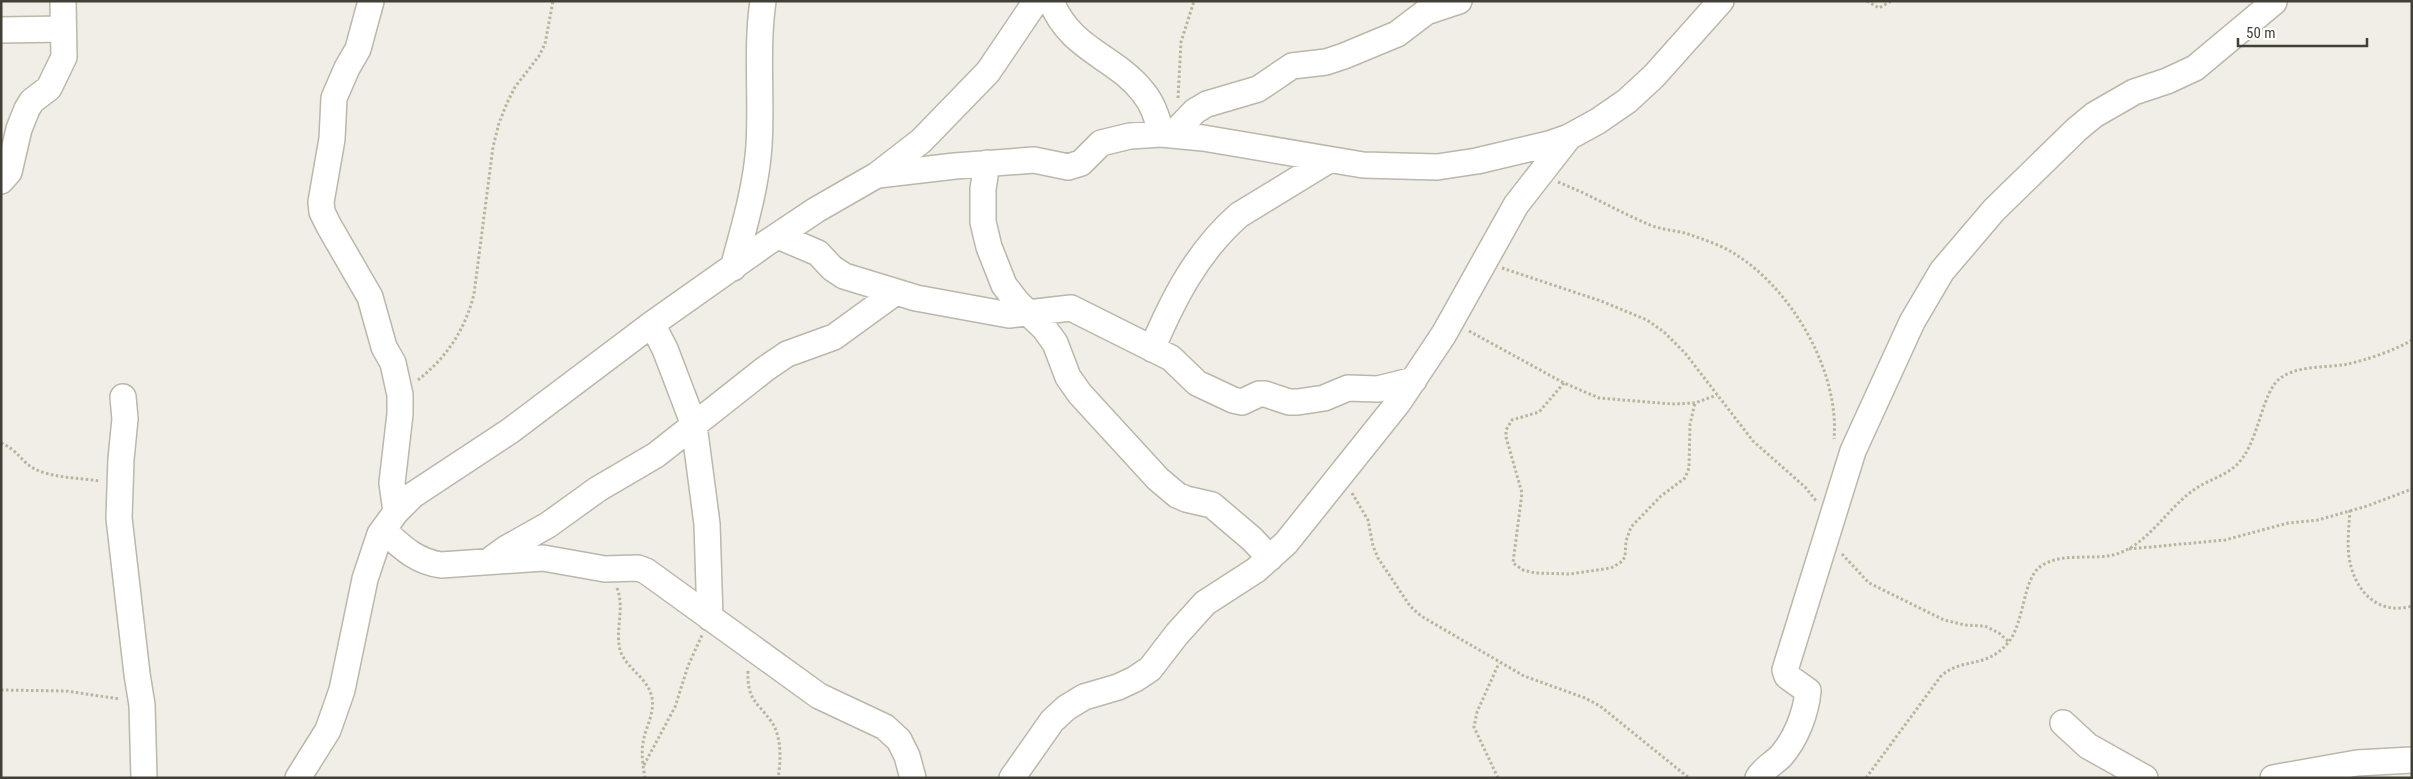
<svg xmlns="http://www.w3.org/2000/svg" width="2413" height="779" viewBox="0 0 2413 779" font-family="'Roboto Condensed',sans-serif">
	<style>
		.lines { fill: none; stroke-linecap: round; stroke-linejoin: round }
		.minor-casing { stroke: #bbb7a9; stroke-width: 28 }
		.path { stroke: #bbb49c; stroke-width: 3; stroke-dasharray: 2.5 2.5; stroke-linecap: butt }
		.minor { stroke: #fff; stroke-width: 25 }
	</style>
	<rect width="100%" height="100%" fill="#f0eee6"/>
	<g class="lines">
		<defs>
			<path id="minor" d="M 371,1 L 358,49 L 347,68 L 334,98 L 332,139 L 321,202 L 322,212 L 329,226 L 370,297 L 384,347 L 393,363 L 400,395 L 400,414 L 392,483 L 396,512
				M 1051,1 C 1070,50 1115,56 1143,92 C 1153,104 1158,119 1161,134
				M 1,30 L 63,29
				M 1173,134 L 1195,111 L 1207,104 L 1258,89 L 1292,66 L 1326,62 L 1344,56 L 1397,34 L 1426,12 L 1459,1
				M 987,163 L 983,189 L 983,222 L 989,247 L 1004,285 L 1017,302 L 1044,328 L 1055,343 L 1068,377 L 1080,394 L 1158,479 L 1177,495 L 1186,499 L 1212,505 L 1252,539 L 1270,558
				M 878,175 L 955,166 L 1034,160 L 1068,167 L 1081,163 L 1101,143 L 1130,136 L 1161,134 L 1203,138 L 1363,165 L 1437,167 L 1477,161 L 1549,144 L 1569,137 L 1598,121 L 1627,101 L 1654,76 L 1721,1
				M 1,181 L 9,172 L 19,129 L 27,109 L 32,101 L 49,88 L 64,57 L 63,1
				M 778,236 L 818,253 L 832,268 L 844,276 L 916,298 L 1009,315 L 1071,308 L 1171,358 L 1197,383 L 1233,400 L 1242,402 L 1259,394 L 1265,394 L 1289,402 L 1298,402 L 1324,398 L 1348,388 L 1378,389 L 1414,380
				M 733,268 C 744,227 756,188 759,146 C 762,98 756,49 763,1
				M 652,324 L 665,349 L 694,425 L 707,524 L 710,618
				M 1152,349 C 1173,299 1197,252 1239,215 L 1329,160
				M 123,397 L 125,419 L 121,459 L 119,518 L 137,674 L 142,705 L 144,778
				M 383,530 C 402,547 415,561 441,565 L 543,558 L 605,569 L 638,568 L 646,571 L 819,696 L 885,727 L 899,740 L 907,756 L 913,778
				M 493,558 L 507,548 L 548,525 L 598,489 L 656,455 L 765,369 L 787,354 L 834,337 L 896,292
				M 2063,723 L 2088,746 L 2145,778
				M 298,778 L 328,730 L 342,690 L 365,579 L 380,534 L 396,512 L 413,495 L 510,431 L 652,324 L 768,242 L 816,210 L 877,175 L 921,141 L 988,72 L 1036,1
				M 1012,778 L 1052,721 L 1066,708 L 1084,697 L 1118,687 L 1135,679 L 1150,669 L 1177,634 L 1205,603 L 1256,570 L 1286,543 L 1398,403 L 1444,334 L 1516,205 L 1569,137
				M 1758,778 C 1763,769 1774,763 1781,756 C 1796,739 1806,713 1808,691 L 1787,676 L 1785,670 L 1853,451 L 1912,322 L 1942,271 L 1994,210 L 2076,130 L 2094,115 L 2134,92 L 2167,81 L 2195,68 L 2274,2
				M 2273,778 L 2357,763 L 2412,760"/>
		</defs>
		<use href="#minor" class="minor-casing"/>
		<path class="path" d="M 1867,1 L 1879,8 L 1891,1
			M 1178,98 L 1181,42 L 1194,1
			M 1558,182 C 1589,194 1617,211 1648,224 C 1660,230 1675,230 1688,234 C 1702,239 1718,244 1730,251 C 1790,285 1840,371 1834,439
			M 1502,268 L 1601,301 L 1647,320 L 1664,332 L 1685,353 L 1753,441 L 1805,487 L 1817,502
			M 1469,331 L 1564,383 L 1599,398 L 1672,404 L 1695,403 L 1717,395
			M 418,380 C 447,357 465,330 474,294 L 493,147 L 499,123 L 507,103 L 515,87 L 539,56 L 545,44 L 553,1
			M 1564,383 L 1539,412 L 1512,420 L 1506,430 L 1506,437 L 1522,493 L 1513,563 L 1523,570 L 1535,573 L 1570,574 L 1611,568 L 1620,563 L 1625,557 L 1626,541 L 1631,527 L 1661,496 L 1685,478 L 1689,468 L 1690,424 L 1695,403
			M 1,443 C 18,450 21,462 35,469 C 53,478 80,478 100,481
			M 1352,493 L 1368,520 L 1373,546 L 1378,558 L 1410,606 L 1421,616 L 1524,676 L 1585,698 L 1600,706 L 1689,778
			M 2350,510 C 2349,526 2347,541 2349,557 C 2354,590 2377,616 2412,606
			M 2129,549 L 2225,540 L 2288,523 L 2318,520 L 2367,506 L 2412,489
			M 1842,554 L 1869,583 L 1944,620 L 1965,625 L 1985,626 L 1999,633 L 2009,642
			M 617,588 C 625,608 615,629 620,650 C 626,669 648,677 652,698 C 655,713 645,728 643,743 C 641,754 643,767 645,778
			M 748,671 C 747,699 756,701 771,721 C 782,736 781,761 778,778
			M 1,690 L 66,691 L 120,699
			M 644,765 L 675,707 L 688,666 L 702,635
			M 1498,778 L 1474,727 L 1477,712 L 1499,663
			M 1866,778 L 1941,676 C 1963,657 1985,669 2007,644 C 2025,624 2022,579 2041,566 C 2066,550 2097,563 2122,552 C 2150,540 2167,510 2191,492 C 2203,482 2220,478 2233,468 C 2260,448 2260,390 2282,377 C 2300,365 2328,368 2348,364 C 2366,360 2396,350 2412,340"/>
		<use href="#minor" class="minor"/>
	</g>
	<rect width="2413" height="779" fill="none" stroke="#423f36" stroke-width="5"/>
	<path d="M2238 38v8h129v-8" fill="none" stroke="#423f36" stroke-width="2.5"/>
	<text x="2246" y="38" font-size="15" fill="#423f36" stroke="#ffffff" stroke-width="4" paint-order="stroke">50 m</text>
</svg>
